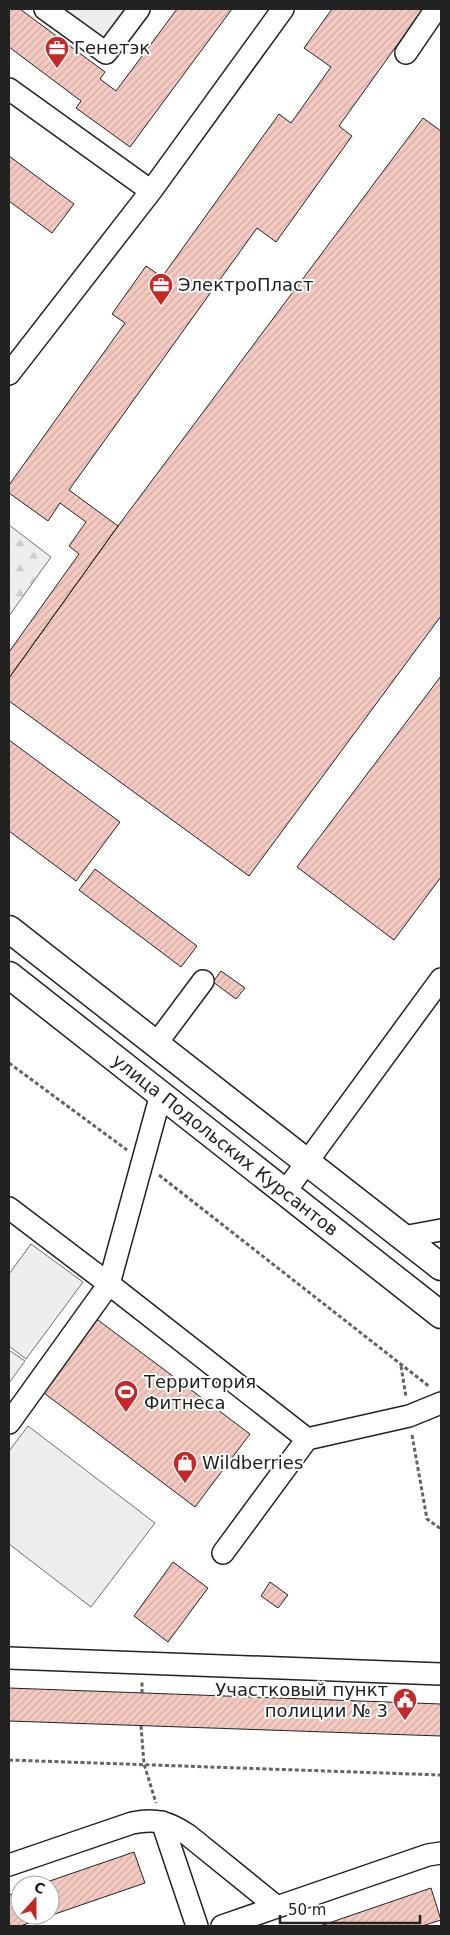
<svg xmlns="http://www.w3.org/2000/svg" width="450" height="1935" viewBox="0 0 450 1935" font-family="'DejaVu Sans',sans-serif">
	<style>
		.forest { fill: url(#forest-firs); stroke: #6f6f6f }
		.pitch { fill: #eee; stroke: #6f6f6f }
		.parking { fill: #ededed; stroke: #6f6f6f }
		.building { fill: url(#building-hatch); stroke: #222 }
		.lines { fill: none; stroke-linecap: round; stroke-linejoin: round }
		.minor-casing { stroke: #222; stroke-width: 24 }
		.major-casing { stroke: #222; stroke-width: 29 }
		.path { stroke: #646464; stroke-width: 3; stroke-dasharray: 4 2.5; stroke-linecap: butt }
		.minor { stroke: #fff; stroke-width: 21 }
		.major { stroke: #fff; stroke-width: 26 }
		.labels { text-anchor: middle; stroke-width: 4; stroke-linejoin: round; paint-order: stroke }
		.poi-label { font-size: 18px; fill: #222; stroke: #fff; text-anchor: start }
		.street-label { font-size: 18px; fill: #222; stroke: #fff }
	</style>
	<defs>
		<pattern id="forest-firs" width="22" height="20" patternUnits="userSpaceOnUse" patternTransform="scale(1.25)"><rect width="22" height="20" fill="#eee"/><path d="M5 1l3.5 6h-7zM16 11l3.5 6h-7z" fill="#ccc"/></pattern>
		<pattern id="building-hatch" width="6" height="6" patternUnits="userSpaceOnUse" patternTransform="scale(1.25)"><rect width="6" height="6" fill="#f3c9c0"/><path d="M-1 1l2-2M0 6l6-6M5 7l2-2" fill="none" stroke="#d0aca5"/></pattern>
	</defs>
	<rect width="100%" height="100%" fill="#fff"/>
	<path class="forest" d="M 9,525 L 51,557 L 9,616 Z"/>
	<path class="pitch" d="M 31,1244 L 83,1282 L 26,1359 L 9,1346 L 9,1274 Z
		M 9,1350 L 25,1361 L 9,1383 Z"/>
	<path class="parking" d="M 62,9 L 129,9 L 103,44 Z
		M 28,1426 L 155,1523 L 91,1607 L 9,1544 L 9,1451 Z"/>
	<path class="building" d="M 9,9 L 20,9 L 105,72 L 100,79 L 116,91 L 177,9 L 232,9 L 130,147 L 76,108 L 81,101 L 9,47 Z
		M 332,9 L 423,9 L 339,126 L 352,136 L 276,242 L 257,228 L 69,490 L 118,526 L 9,678 L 9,652 L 79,554 L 69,546 L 86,522 L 60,503 L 48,521 L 9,493 L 9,485 L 125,323 L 112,314 L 146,266 L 162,277 L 279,114 L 291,123 L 331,67 L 304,48 Z
		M 423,118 L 441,131 L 441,616 L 249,876 L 9,701 L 9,678 L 118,526 Z
		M 9,156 L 74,204 L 52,233 L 9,201 Z
		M 441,676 L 441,877 L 394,940 L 297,867 Z
		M 9,740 L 120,822 L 76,881 L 9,831 Z
		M 95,869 L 197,946 L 181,967 L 79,890 Z
		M 221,971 L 245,988 L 236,999 L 213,982 Z
		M 94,1317 L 250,1434 L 195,1507 L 40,1390 Z
		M 173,1562 L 208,1588 L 168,1642 L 134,1616 Z
		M 270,1582 L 288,1595 L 278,1608 L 261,1596 Z
		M 9,1688 L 441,1704 L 441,1736 L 9,1721 Z
		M 134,1852 L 145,1883 L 20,1926 L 9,1926 L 9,1895 L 20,1891 L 20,1915 L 50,1915 L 50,1885 L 38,1885 Z
		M 431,1888 L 441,1920 L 422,1926 L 320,1926 Z"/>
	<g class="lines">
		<defs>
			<path id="minor" d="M 45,9 L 106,53 L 139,9
				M 406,53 L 436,9
				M 9,89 L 151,191
				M 9,374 L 151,191 L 283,9
				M 156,1044 L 203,981
				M 161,1094 L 109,1284 L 307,1439
				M 285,1192 L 441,979
				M 9,1208 L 109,1284 L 9,1423
				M 403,1237 L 441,1230
				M 223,1553 L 307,1439 L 409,1416 L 441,1403
				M 9,1658 L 441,1674
				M 162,1822 L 197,1926
				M 9,1865 L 132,1823 C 156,1818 168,1822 188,1835 L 277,1907 L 428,1855 L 441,1853
				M 222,1926 L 277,1907"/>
			<g id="major">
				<path d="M 9,929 L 441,1267"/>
				<path id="s1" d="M 9,975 L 441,1315"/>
			</g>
		</defs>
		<use href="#minor" class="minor-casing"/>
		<use href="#major" class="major-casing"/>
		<path class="path" d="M 9,1063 L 127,1150
			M 159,1175 L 430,1387
			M 401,1366 L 406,1397
			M 412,1435 L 427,1519 L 441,1529
			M 142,1693 L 142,1681
			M 141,1726 L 144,1764 L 156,1803
			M 9,1760 L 441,1775"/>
		<use href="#minor" class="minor"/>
		<use href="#major" class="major"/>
	</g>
	<defs>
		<symbol id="office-pin" viewBox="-11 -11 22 30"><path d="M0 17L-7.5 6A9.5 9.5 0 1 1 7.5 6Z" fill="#c62828" stroke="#fff"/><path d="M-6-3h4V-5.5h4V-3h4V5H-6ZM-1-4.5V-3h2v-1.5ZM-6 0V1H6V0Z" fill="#fff"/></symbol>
		<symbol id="stadium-pin" viewBox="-11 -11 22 30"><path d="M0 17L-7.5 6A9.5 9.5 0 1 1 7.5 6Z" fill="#c62828" stroke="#fff"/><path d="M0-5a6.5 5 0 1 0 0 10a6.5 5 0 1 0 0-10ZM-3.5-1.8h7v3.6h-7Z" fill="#fff"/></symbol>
		<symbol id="shop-pin" viewBox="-11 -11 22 30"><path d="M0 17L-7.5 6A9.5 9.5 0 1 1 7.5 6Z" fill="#c62828" stroke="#fff"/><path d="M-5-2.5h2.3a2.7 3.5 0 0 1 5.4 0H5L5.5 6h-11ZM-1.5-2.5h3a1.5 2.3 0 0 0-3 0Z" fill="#fff"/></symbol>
		<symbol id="civic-pin" viewBox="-11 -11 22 30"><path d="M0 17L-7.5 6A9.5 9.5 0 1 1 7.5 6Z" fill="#c62828" stroke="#fff"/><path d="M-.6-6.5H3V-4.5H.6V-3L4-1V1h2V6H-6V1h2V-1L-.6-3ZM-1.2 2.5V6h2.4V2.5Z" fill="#fff"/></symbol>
	</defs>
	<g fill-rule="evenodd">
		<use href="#office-pin" x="43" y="34" width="28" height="38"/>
		<use href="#office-pin" x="147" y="271" width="28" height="38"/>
		<use href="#stadium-pin" x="112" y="1378" width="28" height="38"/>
		<use href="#shop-pin" x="171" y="1449" width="28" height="38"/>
		<use href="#civic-pin" x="391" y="1686" width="28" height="38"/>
	</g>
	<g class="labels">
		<g class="poi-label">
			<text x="74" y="54">Генетэк</text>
			<text x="178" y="291">ЭлектроПласт</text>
			<text x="144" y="1388">Территория<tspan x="144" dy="21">Фитнеса</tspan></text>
			<text x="202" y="1469">Wildberries</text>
			<text x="388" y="1696" text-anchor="end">Участковый пункт<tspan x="388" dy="21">полиции № 3</tspan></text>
		</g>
		<g class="street-label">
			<text dy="6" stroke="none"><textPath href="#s1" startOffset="275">улица Подольских Курсантов</textPath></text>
		</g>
	</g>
	<rect width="450" height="1935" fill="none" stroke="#222222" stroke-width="20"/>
	<g transform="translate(35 1900) rotate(21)"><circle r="24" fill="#ffffff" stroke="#a7a7a7"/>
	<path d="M0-4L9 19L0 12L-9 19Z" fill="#c62828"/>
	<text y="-8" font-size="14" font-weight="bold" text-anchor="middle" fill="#222222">С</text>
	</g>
	<path d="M280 1915v8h140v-8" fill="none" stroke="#222222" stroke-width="2.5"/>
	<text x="288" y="1915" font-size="15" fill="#222222" stroke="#ffffff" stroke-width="4" paint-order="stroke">50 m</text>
</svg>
